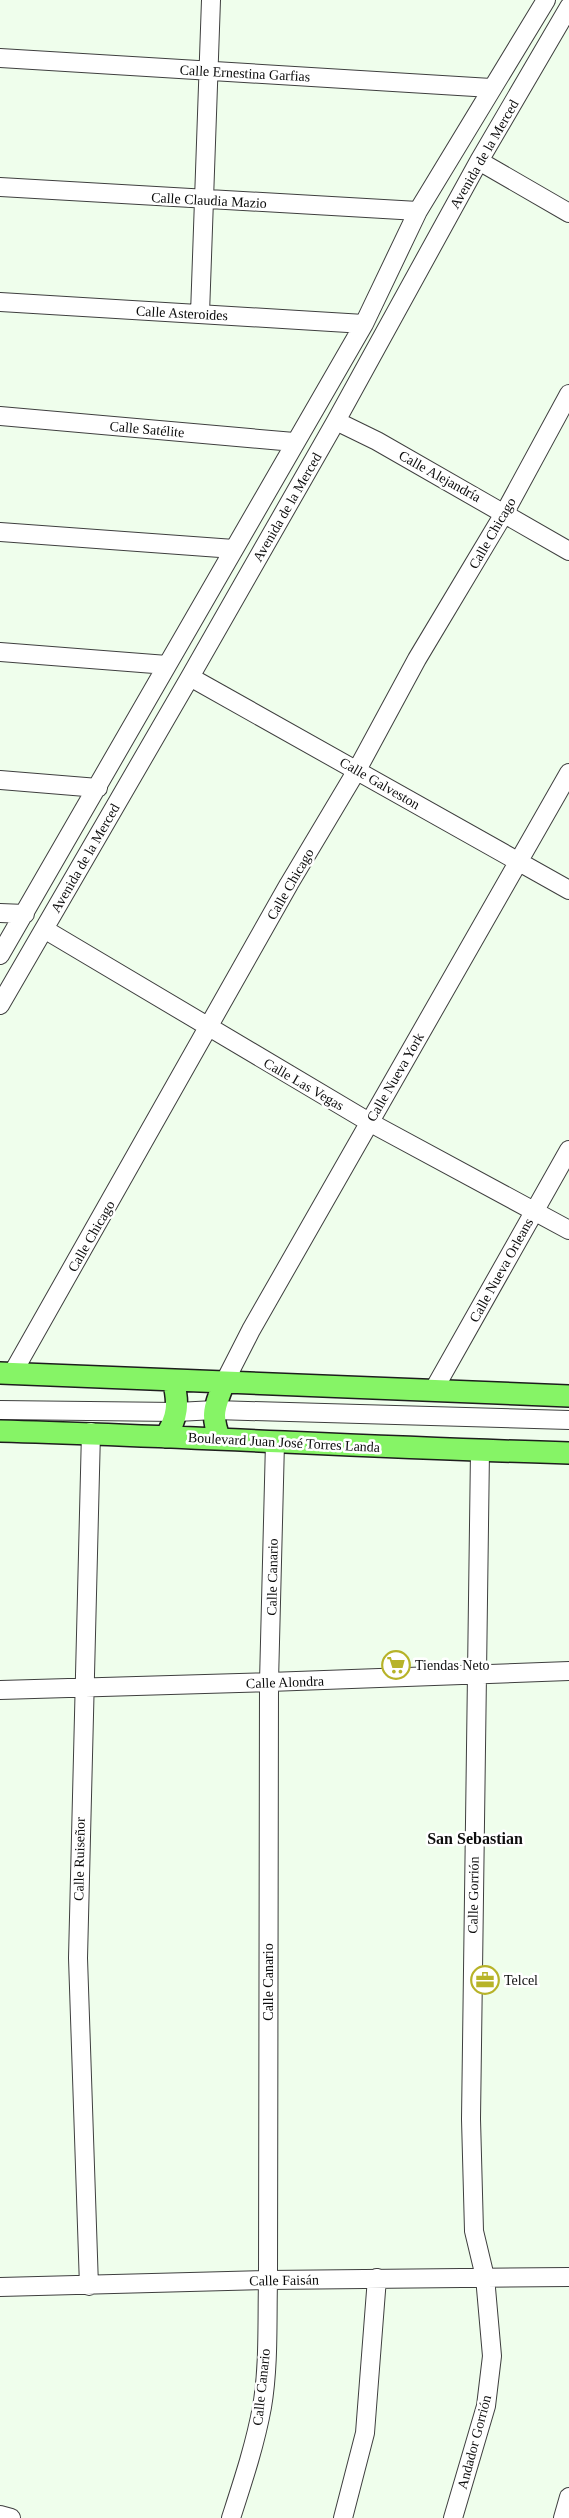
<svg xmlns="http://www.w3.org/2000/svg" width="569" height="2518" viewBox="0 0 569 2518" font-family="'Times New Roman',serif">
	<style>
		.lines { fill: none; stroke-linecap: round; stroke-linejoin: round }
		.minor-casing { stroke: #3f3f3f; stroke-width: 20 }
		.major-casing { stroke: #1d1d1d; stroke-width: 24 }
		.minor { stroke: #fff; stroke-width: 18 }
		.major { stroke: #86f466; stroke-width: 21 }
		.labels { text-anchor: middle; stroke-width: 5; stroke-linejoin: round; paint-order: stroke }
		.street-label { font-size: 14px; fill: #0c0c0c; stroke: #fff }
		.poi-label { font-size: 14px; fill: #0c0c0c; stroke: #fff; text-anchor: start }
		.quarter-label { font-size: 16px; font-weight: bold; fill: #0c0c0c; stroke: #fff }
	</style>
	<rect width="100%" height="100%" fill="#effeec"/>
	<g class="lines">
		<defs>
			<path id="minor" d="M 0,58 L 491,88
				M 479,161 L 569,213
				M 0,187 L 418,211
				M 0,302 L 364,324
				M 200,314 L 211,0
				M 0,416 L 294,442
				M 336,421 L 377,441 L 569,551
				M 0,532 L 234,549
				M 0,652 L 167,665
				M 190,677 L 569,890
				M 0,780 L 98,788
				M 0,913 L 25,914
				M 44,929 L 369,1122 L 569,1230
				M 0,955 L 364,324 L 418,211 L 546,0
				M 0,1005 L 190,677 L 336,421 L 479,161 L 569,7
				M 12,1374 L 289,884 L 357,770 L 417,659 L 505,512 L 569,394
				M 224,1383 L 251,1330 L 569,773
				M 433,1391 L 569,1150
				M 0,1410 L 177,1412 L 215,1410 L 569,1420
				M 0,1690 L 269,1682 L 569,1671
				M 89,2286 L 78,1958 L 91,1432
				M 0,2287 L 268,2280 L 569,2277
				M 0,2515 L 11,2518
				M 231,2518 C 243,2481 255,2445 262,2407 C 269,2366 267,2321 268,2280 L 269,1682 L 275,1442
				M 343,2518 L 365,2433 L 377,2278
				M 453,2518 L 486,2406 L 492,2356 L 485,2277 L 474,2231 L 471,2119 L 480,1451
				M 563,2518 L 569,2497"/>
			<path id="major" d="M 0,1373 L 569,1396
				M 0,1431 C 190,1436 379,1448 569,1453
				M 165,1437 C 178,1418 179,1403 173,1380
				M 220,1439 C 210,1416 215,1405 224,1383"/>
		</defs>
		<use href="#minor" class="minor-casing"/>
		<use href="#major" class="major-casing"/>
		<use href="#minor" class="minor"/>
		<use href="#major" class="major"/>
	</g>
	<defs>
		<symbol id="supermarket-ring" viewBox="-11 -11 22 22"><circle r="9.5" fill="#fff" stroke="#b7b329" stroke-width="1.5"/><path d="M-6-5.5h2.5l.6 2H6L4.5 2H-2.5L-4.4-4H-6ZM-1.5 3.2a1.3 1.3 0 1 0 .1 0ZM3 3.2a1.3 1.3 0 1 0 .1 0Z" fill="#b7b329"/></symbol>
		<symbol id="office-ring" viewBox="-11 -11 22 22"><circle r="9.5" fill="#fff" stroke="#b7b329" stroke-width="1.5"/><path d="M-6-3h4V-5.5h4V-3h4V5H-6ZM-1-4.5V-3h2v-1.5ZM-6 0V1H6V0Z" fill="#b7b329"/></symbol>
	</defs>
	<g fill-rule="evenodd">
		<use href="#supermarket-ring" x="380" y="1649" width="32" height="32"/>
		<use href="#office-ring" x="469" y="1964" width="32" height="32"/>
	</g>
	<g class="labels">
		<g class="street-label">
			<text transform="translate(245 73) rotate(3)" y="5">Calle Ernestina Garfias</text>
			<text transform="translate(484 154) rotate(-60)" y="5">Avenida de la Merced</text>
			<text transform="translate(209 200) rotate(3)" y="5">Calle Claudia Mazio</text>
			<text transform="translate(182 313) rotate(3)" y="5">Calle Asteroides</text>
			<text transform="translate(147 429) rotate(5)" y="5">Calle Satélite</text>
			<text transform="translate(440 476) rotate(29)" y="5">Calle Alejandría</text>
			<text transform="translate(287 507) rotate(-60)" y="5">Avenida de la Merced</text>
			<text transform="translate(492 533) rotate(-60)" y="5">Calle Chicago</text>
			<text transform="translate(380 783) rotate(30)" y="5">Calle Galveston</text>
			<text transform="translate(85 858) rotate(-60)" y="5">Avenida de la Merced</text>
			<text transform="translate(290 884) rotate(-60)" y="5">Calle Chicago</text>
			<text transform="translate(395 1077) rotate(-60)" y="5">Calle Nueva York</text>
			<text transform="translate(304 1084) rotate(30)" y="5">Calle Las Vegas</text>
			<text transform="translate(91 1236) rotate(-60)" y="5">Calle Chicago</text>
			<text transform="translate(501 1270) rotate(-61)" y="5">Calle Nueva Orleans</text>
			<text transform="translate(284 1442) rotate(3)" y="5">Boulevard Juan José Torres Landa</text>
			<text transform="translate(272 1577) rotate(-89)" y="5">Calle Canario</text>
			<text transform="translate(285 1682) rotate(-2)" y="5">Calle Alondra</text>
			<text transform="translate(79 1859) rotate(-89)" y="5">Calle Ruiseñor</text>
			<text transform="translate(473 1895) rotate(-89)" y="5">Calle Gorrión</text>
			<text transform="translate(268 1982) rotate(-90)" y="5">Calle Canario</text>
			<text transform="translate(284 2280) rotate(-1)" y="5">Calle Faisán</text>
			<text transform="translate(261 2387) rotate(-84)" y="5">Calle Canario</text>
			<text transform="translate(474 2442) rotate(-75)" y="5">Andador Gorrión</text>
		</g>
		<g class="poi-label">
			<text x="415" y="1670">Tiendas Neto</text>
			<text x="504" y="1985">Telcel</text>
		</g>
		<g class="quarter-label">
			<text x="475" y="1844">San Sebastian</text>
		</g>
	</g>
</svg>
